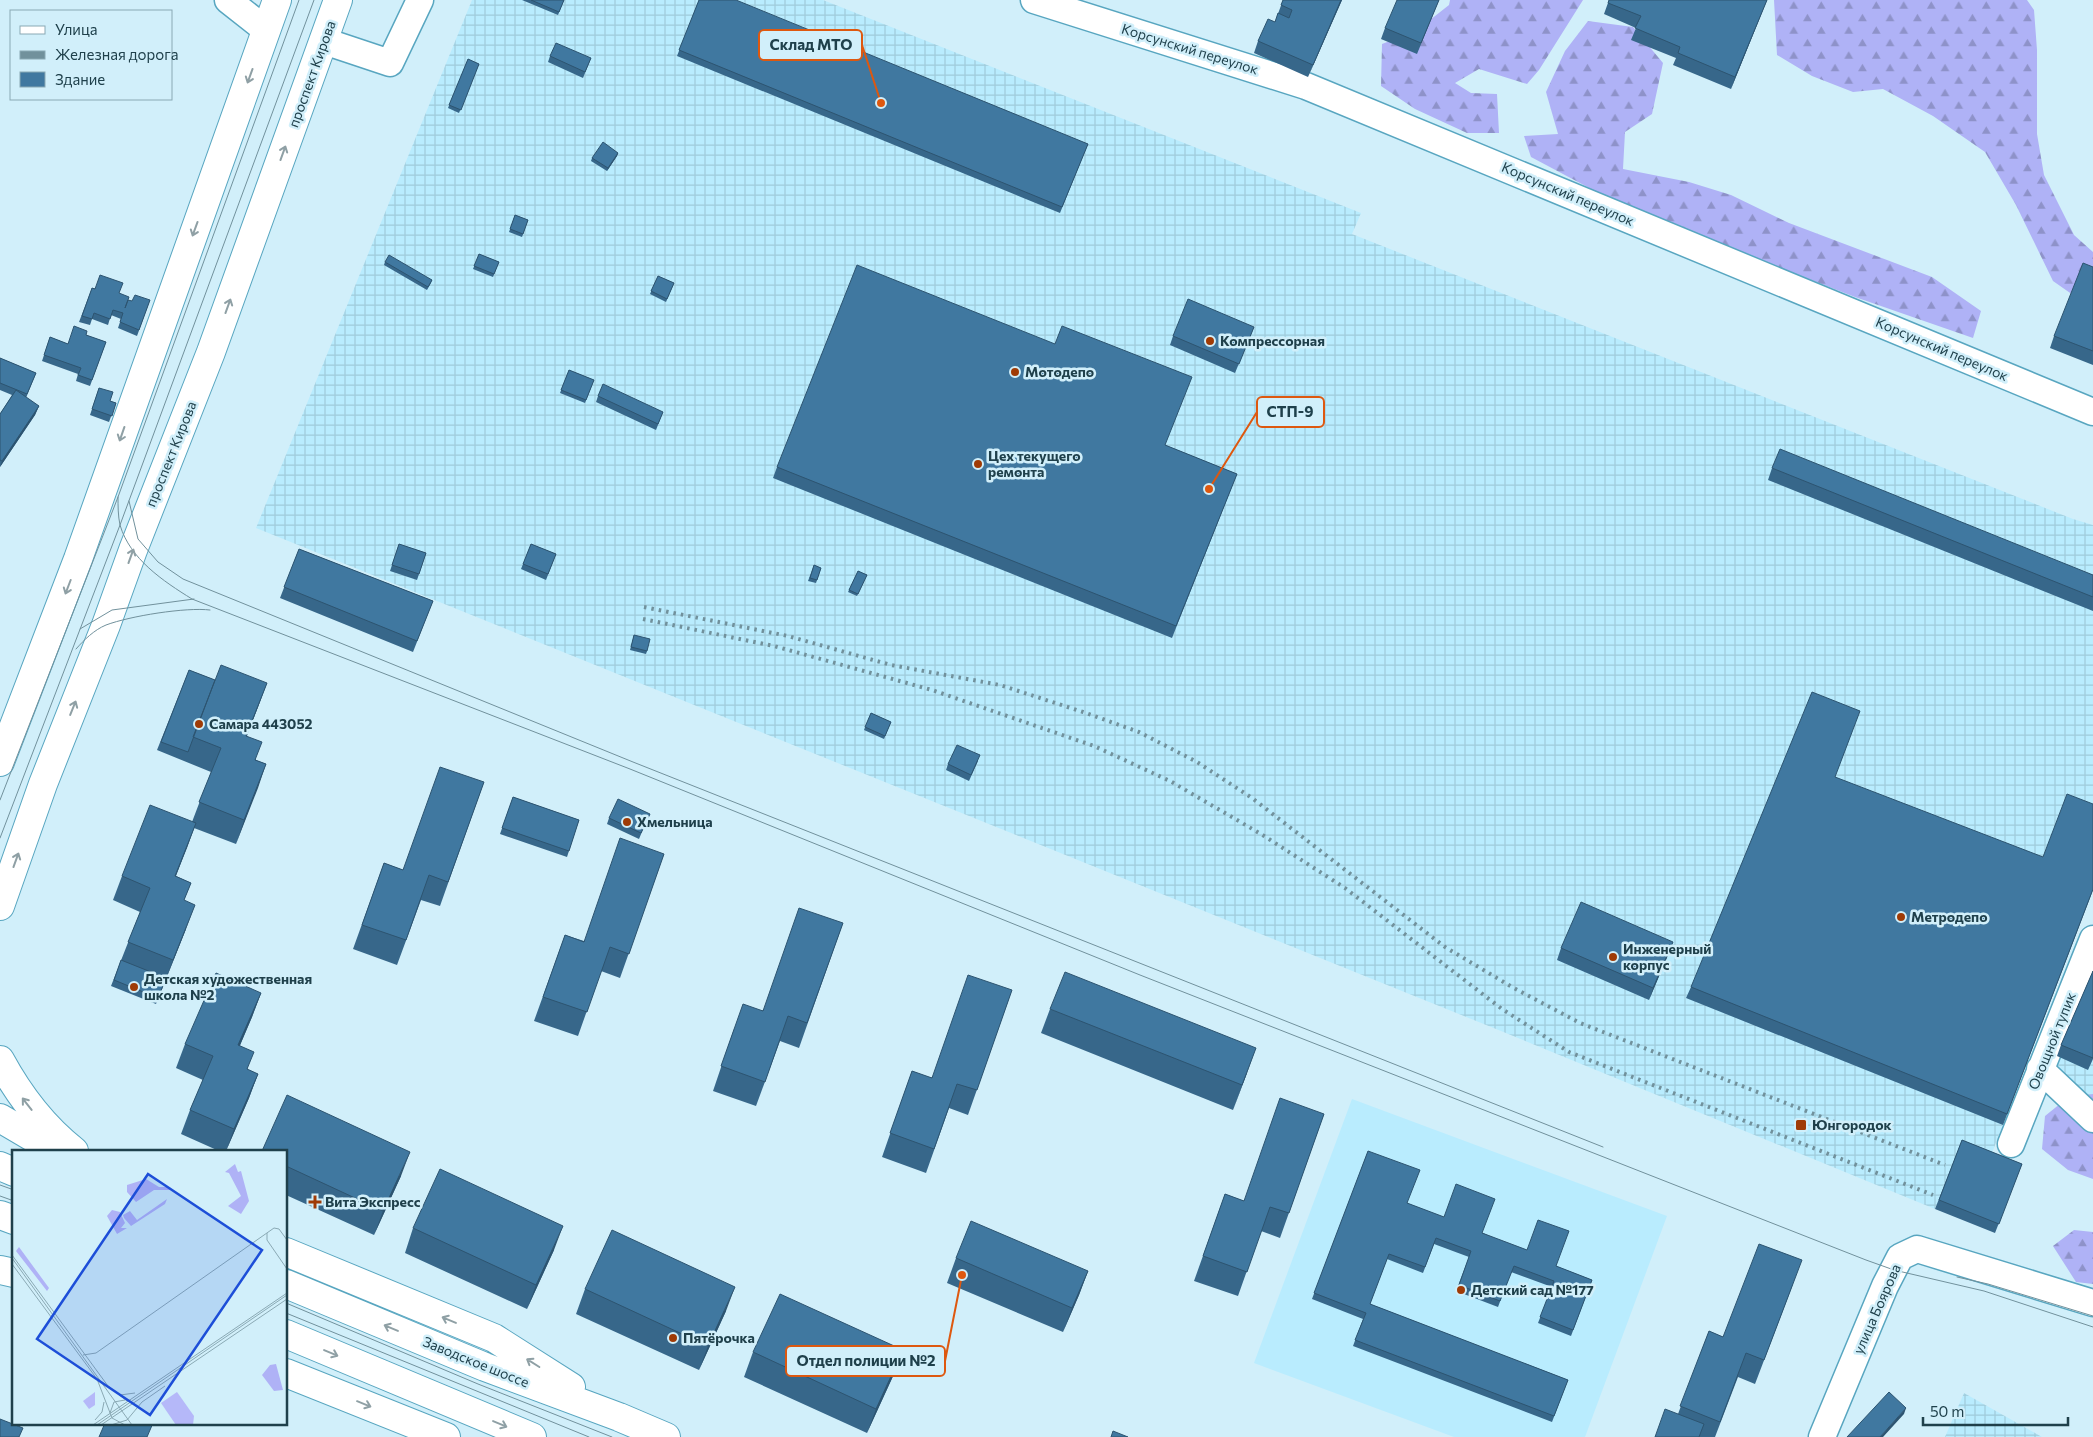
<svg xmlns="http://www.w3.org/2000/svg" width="2093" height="1437" viewBox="0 0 2093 1437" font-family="Commissioner,sans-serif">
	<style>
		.built { fill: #b9ecfe }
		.industrial { fill: url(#industrial-grid) }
		.forest { fill: url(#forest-firs) }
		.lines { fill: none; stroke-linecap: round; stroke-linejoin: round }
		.minor-casing { stroke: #58a6c0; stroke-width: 29 }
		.major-casing { stroke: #58a6c0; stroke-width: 30 }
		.minor { stroke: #fff; stroke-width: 26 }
		.major { stroke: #fff; stroke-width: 28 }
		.tram { stroke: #71919c; stroke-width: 1 }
		.rail { stroke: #71919c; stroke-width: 4; stroke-dasharray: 2.5 5; stroke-linecap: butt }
		.wall { fill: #37678a }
		.shaded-wall { fill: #2d5470 }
		.building { fill: #4078a0; stroke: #2d5470 }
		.oneway { stroke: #8fa0a5 }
		.poi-dot { fill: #9f3b06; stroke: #d1effa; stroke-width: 2 }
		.labels { text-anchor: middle; stroke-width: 5; stroke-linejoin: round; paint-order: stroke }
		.street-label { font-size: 14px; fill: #1f404b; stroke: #d1effa }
		.poi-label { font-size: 14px; font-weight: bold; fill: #1f404b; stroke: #d1effa; text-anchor: start }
		.inset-road { fill: none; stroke: #8aa9b4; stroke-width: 1 }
		.view { fill: #1d4ed8; fill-opacity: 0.15; stroke: #1d4ed8; stroke-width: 2.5 }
		.inset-edge { fill: none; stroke: #1f404b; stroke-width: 2.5 }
		.leader { fill: none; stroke: #de580f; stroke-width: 2 }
		.callout-dot { fill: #de580f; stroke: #d1effa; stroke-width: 2 }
		.callout { fill: #d1effa; stroke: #de580f; stroke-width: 2 }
		.callout-label { font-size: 15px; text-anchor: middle; font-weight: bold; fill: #1f404b }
	</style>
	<defs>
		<pattern id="industrial-grid" width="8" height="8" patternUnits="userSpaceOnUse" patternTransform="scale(1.25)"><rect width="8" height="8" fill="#b9ecfe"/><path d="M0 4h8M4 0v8" fill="none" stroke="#9fcbdb"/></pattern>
		<pattern id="forest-firs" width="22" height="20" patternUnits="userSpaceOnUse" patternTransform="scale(1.25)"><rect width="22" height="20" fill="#afb2f6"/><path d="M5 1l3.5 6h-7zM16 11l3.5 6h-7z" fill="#8e92c9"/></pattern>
	</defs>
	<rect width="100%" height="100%" fill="#d1effa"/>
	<path class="built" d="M 1352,1099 L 1667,1216 L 1585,1437 L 1454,1437 L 1254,1363 Z"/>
	<path class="industrial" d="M 472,0 L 823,0 L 1361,213 L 1352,234 L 2073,519 L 2093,525 L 2093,885 L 1989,1161 L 1959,1149 L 1935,1209 L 1501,1031 L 256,528 Z
		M 2093,965 L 2093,1111 L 2051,1072 Z
		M 1964,1393 L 2042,1437 L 1945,1437 Z"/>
	<path class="forest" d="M 1450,0 L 1583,0 L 1539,70 L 1527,84 L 1479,69 L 1455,83 L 1471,93 L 1497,94 L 1499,133 L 1467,133 L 1415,109 L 1381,86 L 1382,44 L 1416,31 L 1449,5 Z
		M 1774,0 L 2027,0 L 2034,10 L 2037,50 L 2037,134 L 2044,175 L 2074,235 L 2093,252 L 2093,284 L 2083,302 L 2053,281 L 2016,205 L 1985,152 L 1933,116 L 1883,89 L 1853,92 L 1812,76 L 1777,55 Z
		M 1588,21 L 1633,27 L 1663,63 L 1652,114 L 1625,132 L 1623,169 L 1689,182 L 1731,195 L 1789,223 L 1932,277 L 1981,311 L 1973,338 L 1855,297 L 1627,208 L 1531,157 L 1524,136 L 1558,134 L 1546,92 L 1565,51 Z
		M 2093,1094 L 2093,1179 L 2068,1170 L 2042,1149 L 2045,1116 L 2066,1099 Z
		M 2074,1230 L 2093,1232 L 2093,1284 L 2076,1282 L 2053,1246 Z"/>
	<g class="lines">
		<defs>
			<path id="minor" d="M 228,0 L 266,30
				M 1034,0 L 1306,86 L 2093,412
				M 324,41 L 390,63 L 420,0
				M 2040,1069 L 2093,1119
				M 2011,1144 L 2093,939
				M 1822,1437 L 1885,1286 L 1900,1257 L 1917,1249 L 2093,1303"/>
			<path id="major" d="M 0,762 L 78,559 L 277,0
				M 0,906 L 43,784 L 106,625 L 133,550 L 211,352 L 338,0
				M 0,1060 C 19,1095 42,1126 74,1151
				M 0,1118 L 56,1151
				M 0,1166 L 14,1172
				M 0,1215 L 14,1220
				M 286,1252 L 494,1338 L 571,1387
				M 0,1270 L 14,1273
				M 286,1284 L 485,1367 L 619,1417 L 666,1437
				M 286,1334 L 532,1437
				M 286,1373 L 446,1437"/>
		</defs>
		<use href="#minor" class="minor-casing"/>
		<use href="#major" class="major-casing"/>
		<use href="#minor" class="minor"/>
		<use href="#major" class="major"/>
		<path class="tram" d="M 118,497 C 118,506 118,516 120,525 C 130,559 163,581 192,599 L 630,769 L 1140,975 L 1866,1260 L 1894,1270 L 1984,1291 L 2093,1327
			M 129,501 L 138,539 L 158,562 L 183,579 L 633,762 L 1603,1147
			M 80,629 L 112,610 L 194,599
			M 76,649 C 84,640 94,630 106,625 C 130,616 186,607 210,610
			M 0,800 L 118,497 L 299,0
			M 0,838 L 120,525 L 314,0
			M 0,1185 L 14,1190
			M 0,1196 L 14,1201
			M 1957,1277 L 1988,1284 L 2093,1316
			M 286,1303 L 478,1384 L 612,1437
			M 286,1313 L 589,1437"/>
		<path class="rail" d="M 644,607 L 788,636 L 891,665 L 1000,685 L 1083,712 L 1139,732 L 1197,762 L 1252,798 L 1445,947 L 1512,987 L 1580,1023 L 1945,1165
			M 643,619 L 774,646 L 932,690 L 1094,746 L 1170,781 L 1261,834 L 1345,888 L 1502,1009 L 1569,1052 L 1933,1195"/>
	</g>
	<path class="wall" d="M 522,0 L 564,0 L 558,15 Z
		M 699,0 L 1088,144 L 1060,213 L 677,56 Z
		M 1283,0 L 1342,0 L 1308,77 L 1254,53 L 1258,41 L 1275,22 Z
		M 1439,0 L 1417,54 L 1381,39 L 1385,28 Z
		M 1609,0 L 1767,0 L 1731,89 L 1673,65 L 1676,58 L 1631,40 L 1636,28 L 1604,14 Z
		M 550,56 L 591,58 L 583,78 L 548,62 Z
		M 468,59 L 479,64 L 459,113 L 448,108 Z
		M 618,153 L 617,156 L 607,171 L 591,161 L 592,158 Z
		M 515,215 L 528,220 L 522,237 L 509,232 Z
		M 479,254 L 499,262 L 493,277 L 473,269 Z
		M 385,262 L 432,280 L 431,283 L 427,290 L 384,265 Z
		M 2093,267 L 2093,365 L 2050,348 L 2054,336 Z
		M 658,276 L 674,283 L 666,302 L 650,294 Z
		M 92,288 L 119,293 L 125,308 L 132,301 L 150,300 L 137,336 L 118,328 L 121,319 L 111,315 L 108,325 L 92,319 L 90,325 L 79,322 Z
		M 1254,327 L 1235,373 L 1170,345 L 1173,336 Z
		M 86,335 L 106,342 L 90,386 L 76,381 L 78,374 L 42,361 L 50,337 L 68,344 Z
		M 0,358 L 36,373 L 26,398 L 39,406 L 35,415 L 0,467 L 0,414 L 12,395 L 0,390 Z
		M 569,370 L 594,380 L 585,403 L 560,393 Z
		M 99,388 L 110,401 L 116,403 L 109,422 L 90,415 Z
		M 598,396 L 663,412 L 656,430 L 596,402 Z
		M 1165,445 L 1237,474 L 1172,638 L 773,478 L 777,467 Z
		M 1772,468 L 2093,575 L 2093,611 L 1768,480 Z
		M 399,544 L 426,553 L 417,580 L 390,571 Z
		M 531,544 L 556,554 L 546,580 L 521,569 Z
		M 299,549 L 433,601 L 413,652 L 280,598 Z
		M 814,565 L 821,568 L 816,583 L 808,581 Z
		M 858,571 L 867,575 L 857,596 L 848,592 Z
		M 634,635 L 647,651 L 646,654 L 630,650 Z
		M 189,670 L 215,680 L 267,683 L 247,736 L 256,760 L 266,764 L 236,844 L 194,828 L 176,876 L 191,883 L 184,900 L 186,929 L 156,1004 L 111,986 L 140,912 L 113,900 L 122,876 L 192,822 L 211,772 L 157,750 Z
		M 871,713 L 891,722 L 884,739 L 864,730 Z
		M 978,761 L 969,781 L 946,770 L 948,764 Z
		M 1835,777 L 2093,890 L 2003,1125 L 1686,998 L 1691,987 Z
		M 484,782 L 440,906 L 421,900 L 397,965 L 353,949 L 384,863 L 403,870 Z
		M 513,797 L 579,820 L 567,857 L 500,834 Z
		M 609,818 L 647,820 L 639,839 L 607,824 Z
		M 664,854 L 620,978 L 601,971 L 578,1036 L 534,1021 L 565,935 L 584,941 Z
		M 843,923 L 799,1048 L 780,1041 L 756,1106 L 713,1091 L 734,1029 L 762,1011 Z
		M 1673,942 L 1649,1000 L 1557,960 L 1561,948 Z
		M 2093,971 L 2093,1059 L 2088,1070 L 2057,1056 L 2061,1045 Z
		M 1012,990 L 968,1115 L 949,1108 L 926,1173 L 882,1157 L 912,1071 L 931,1078 Z
		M 261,993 L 252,1017 L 240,1045 L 248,1070 L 258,1074 L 249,1098 L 226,1151 L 219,1151 L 181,1134 L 190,1110 L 203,1080 L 176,1068 L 185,1044 Z
		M 1050,1009 L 1247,1073 L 1233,1110 L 1041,1033 Z
		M 1324,1114 L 1280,1238 L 1261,1231 L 1238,1296 L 1194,1281 L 1225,1194 L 1244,1201 Z
		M 1962,1140 L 2022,1164 L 1995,1233 L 1935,1209 Z
		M 286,1151 L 401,1176 L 374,1235 L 286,1195 Z
		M 1368,1151 L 1407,1203 L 1483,1233 L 1556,1266 L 1592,1280 L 1571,1336 L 1538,1323 L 1552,1287 L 1511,1272 L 1498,1307 L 1456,1291 L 1469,1257 L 1434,1244 L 1423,1273 L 1387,1259 L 1370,1304 L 1568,1380 L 1552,1422 L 1353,1346 L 1363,1319 L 1312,1299 Z
		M 413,1228 L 554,1250 L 527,1309 L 405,1253 Z
		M 956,1258 L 1088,1271 L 1079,1295 L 1063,1332 L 947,1283 Z
		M 1793,1284 L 1755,1384 L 1738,1377 L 1715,1437 L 1655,1437 L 1678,1414 L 1709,1331 L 1723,1337 Z
		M 585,1289 L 726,1311 L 699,1370 L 576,1314 Z
		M 753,1352 L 894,1374 L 867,1433 L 744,1377 Z"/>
	<path class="shaded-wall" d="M 1341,0 L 1342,0 L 1308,77 L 1313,65 Z
		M 1767,0 L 1731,89 L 1735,77 Z
		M 618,153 L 617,156 L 607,171 L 608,168 Z
		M 39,406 L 35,415 L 0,467 L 2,461 Z
		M 267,683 L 258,707 L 237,760 L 246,736 Z
		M 266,764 L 258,788 L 236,844 L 244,820 Z
		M 196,823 L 187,848 L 166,900 L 175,876 Z
		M 195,905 L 186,929 L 156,1004 L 173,960 Z
		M 1673,942 L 1669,953 L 1649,1000 L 1653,988 Z
		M 261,993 L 252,1017 L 230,1069 L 238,1045 Z
		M 1256,1048 L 1247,1073 L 1233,1110 L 1242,1085 Z
		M 258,1074 L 249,1098 L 226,1151 L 234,1129 Z
		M 410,1152 L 401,1176 L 374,1235 L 383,1211 Z
		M 563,1226 L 554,1250 L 527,1309 L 536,1285 Z
		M 1088,1271 L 1079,1295 L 1063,1332 L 1072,1308 Z
		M 735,1287 L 726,1311 L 699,1370 L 708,1346 Z
		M 903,1350 L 894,1374 L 867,1433 L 876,1409 Z
		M 1906,1408 L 1904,1414 L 1883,1437 L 1880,1437 Z"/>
	<path class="building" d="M 531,0 L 564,0 L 559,12 Z
		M 699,0 L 736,0 L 1088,144 L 1062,207 L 679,50 Z
		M 1283,0 L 1341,0 L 1313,65 L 1258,41 L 1268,19 L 1275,22 L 1278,13 L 1289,18 L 1292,10 L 1281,5 Z
		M 1397,0 L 1439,0 L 1421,43 L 1385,28 Z
		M 1609,0 L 1767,0 L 1735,77 L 1678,53 L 1680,47 L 1635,28 L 1641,16 L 1608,3 Z
		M 556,43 L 591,58 L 585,72 L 550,56 Z
		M 468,59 L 479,64 L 461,110 L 449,105 Z
		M 603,142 L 618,153 L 608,168 L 592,158 Z
		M 515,215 L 528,220 L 523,234 L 510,229 Z
		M 479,254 L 499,262 L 494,274 L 474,266 Z
		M 389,255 L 432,280 L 428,287 L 385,262 Z
		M 2083,263 L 2093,267 L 2093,351 L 2054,336 Z
		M 857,265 L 1055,344 L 1062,326 L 1192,377 L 1165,445 L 1237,474 L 1176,626 L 777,467 Z
		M 100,275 L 123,283 L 119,293 L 129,297 L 125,308 L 128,300 L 132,301 L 135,295 L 150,300 L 139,330 L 120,322 L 123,313 L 113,310 L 110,319 L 94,313 L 92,319 L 82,316 L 92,288 L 95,289 Z
		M 658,276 L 674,283 L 667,299 L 651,291 Z
		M 1188,299 L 1254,327 L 1239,364 L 1173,336 Z
		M 74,326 L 87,331 L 86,335 L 106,342 L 92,380 L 78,375 L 81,368 L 44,355 L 50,337 L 68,344 Z
		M 0,358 L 36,373 L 27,394 L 0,383 Z
		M 569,370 L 594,380 L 586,400 L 561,390 Z
		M 603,384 L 663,412 L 658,424 L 598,396 Z
		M 99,388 L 113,392 L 110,401 L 116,403 L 112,416 L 92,409 Z
		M 16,390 L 39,406 L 2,461 L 0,460 L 0,414 Z
		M 1780,449 L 2093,575 L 2093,597 L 1772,468 Z
		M 399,544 L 426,553 L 419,574 L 392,565 Z
		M 531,544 L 556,554 L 548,574 L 523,564 Z
		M 299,549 L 433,601 L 417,641 L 284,587 Z
		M 814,565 L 821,568 L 817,580 L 810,578 Z
		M 858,571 L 867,575 L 858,594 L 849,590 Z
		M 634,635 L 650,639 L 647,651 L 631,647 Z
		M 221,665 L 267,683 L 246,736 L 262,742 L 255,760 L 266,764 L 244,820 L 199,802 L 221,748 L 193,737 Z
		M 189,670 L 215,680 L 188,752 L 161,742 Z
		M 1812,692 L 1860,711 L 1835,777 L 2043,857 L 2067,794 L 2093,804 L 2093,889 L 2007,1114 L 1691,987 Z
		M 871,713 L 891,722 L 885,736 L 865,727 Z
		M 957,745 L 980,755 L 971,775 L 948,764 Z
		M 440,767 L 484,782 L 448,882 L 429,875 L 406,940 L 362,925 L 384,863 L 403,870 Z
		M 513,797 L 579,820 L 569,851 L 502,828 Z
		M 618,799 L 650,814 L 641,833 L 609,818 Z
		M 150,805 L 196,823 L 175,876 L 191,883 L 184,900 L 195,905 L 173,960 L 128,942 L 150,888 L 122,876 Z
		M 620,838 L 664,854 L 629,954 L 610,947 L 587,1012 L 543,997 L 565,935 L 584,942 Z
		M 1581,902 L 1673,942 L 1653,988 L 1561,948 Z
		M 799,908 L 843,923 L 807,1023 L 788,1016 L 765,1082 L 721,1066 L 743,1004 L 763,1011 Z
		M 121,960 L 166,978 L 158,998 L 114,980 Z
		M 2093,971 L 2093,1058 L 2061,1045 Z
		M 1065,972 L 1256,1048 L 1242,1085 L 1050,1009 Z
		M 216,973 L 261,993 L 238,1045 L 254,1052 L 247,1069 L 258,1074 L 234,1129 L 190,1110 L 213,1056 L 185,1044 Z
		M 968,975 L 1012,990 L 977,1090 L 957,1084 L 934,1149 L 890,1133 L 912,1071 L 932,1078 Z
		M 287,1095 L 410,1152 L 383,1211 L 286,1166 L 286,1151 L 262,1151 Z
		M 1280,1098 L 1324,1114 L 1289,1213 L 1270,1207 L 1247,1272 L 1203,1256 L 1225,1194 L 1244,1201 Z
		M 1962,1140 L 2022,1164 L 1999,1224 L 1939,1200 Z
		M 1368,1151 L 1420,1170 L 1407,1203 L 1444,1217 L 1456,1184 L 1495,1199 L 1482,1233 L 1527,1250 L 1538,1220 L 1569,1231 L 1556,1266 L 1592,1280 L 1573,1330 L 1540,1317 L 1554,1281 L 1514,1266 L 1500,1301 L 1459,1285 L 1471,1251 L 1436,1238 L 1425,1267 L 1389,1254 L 1370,1304 L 1568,1380 L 1554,1416 L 1355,1340 L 1366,1313 L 1314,1293 Z
		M 440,1169 L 563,1226 L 536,1285 L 413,1228 Z
		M 971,1221 L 1088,1271 L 1072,1308 L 956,1258 Z
		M 612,1230 L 735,1287 L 708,1346 L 585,1289 Z
		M 1759,1244 L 1802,1260 L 1764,1360 L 1746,1353 L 1720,1422 L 1680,1406 L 1709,1331 L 1723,1337 Z
		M 780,1294 L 903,1350 L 876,1409 L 753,1352 Z
		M 1889,1392 L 1906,1408 L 1880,1437 L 1847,1437 Z
		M 1665,1409 L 1704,1424 L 1699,1437 L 1655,1437 Z
		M 0,1419 L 23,1428 L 19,1437 L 0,1437 Z
		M 105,1423 L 153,1423 L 147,1437 L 99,1437 Z
		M 1113,1431 L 1128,1437 L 1111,1437 Z"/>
	<defs><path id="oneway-shaft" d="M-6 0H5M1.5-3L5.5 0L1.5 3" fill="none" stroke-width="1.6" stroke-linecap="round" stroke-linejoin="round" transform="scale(1.25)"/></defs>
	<g class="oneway">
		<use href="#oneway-shaft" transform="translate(250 76) rotate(110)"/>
		<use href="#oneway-shaft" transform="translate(283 153) rotate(-70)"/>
		<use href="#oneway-shaft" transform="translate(195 229) rotate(110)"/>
		<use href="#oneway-shaft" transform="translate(228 306) rotate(-70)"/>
		<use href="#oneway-shaft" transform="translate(122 434) rotate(109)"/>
		<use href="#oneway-shaft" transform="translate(131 556) rotate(-70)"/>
		<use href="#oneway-shaft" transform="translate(68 587) rotate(111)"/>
		<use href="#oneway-shaft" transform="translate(73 708) rotate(-68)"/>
		<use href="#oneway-shaft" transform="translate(16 860) rotate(-70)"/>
		<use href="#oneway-shaft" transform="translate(27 1104) rotate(-128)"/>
		<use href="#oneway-shaft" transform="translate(449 1320) rotate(-157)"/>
		<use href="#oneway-shaft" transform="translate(391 1328) rotate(-157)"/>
		<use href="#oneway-shaft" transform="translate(331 1353) rotate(23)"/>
		<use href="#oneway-shaft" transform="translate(533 1363) rotate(-148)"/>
		<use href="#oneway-shaft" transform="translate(364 1404) rotate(22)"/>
		<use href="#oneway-shaft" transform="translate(500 1424) rotate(23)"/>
	</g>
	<g class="poi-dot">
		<circle cx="1210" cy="341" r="5"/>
		<circle cx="1015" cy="372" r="5"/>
		<circle cx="978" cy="464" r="5"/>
		<circle cx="199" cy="724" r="5"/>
		<circle cx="627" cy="822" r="5"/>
		<circle cx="1901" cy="917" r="5"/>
		<circle cx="1613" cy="957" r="5"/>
		<circle cx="134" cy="987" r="5"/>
		<rect x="1795" y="1119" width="12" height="12" rx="2.5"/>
		<path d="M312.5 1194.5h5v5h5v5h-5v5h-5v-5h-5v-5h5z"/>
		<circle cx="1461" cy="1290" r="5"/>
		<circle cx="673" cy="1338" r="5"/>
	</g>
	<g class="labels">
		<g class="street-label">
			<text transform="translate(1190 49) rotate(17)" y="5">Корсунский переулок</text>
			<text transform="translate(312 74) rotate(-70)" y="5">проспект Кирова</text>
			<text transform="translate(1568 194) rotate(23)" y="5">Корсунский переулок</text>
			<text transform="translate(1942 349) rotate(23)" y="5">Корсунский переулок</text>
			<text transform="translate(171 454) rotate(-68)" y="5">проспект Кирова</text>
			<text transform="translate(2052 1041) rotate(-68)" y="5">Овощной тупик</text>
			<text transform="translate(1877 1309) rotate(-66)" y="5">улица Боярова</text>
			<text transform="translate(476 1362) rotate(22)" y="5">Заводское шоссе</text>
		</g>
		<g class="poi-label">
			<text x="1220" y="346">Компрессорная</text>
			<text x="1025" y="377">Мотодепо</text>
			<text x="988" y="461">Цех текущего<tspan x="988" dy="16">ремонта</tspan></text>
			<text x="209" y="729">Самара 443052</text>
			<text x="637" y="827">Хмельница</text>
			<text x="1911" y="922">Метродепо</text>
			<text x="1623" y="954">Инженерный<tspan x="1623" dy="16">корпус</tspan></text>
			<text x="144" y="984">Детская художественная<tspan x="144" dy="16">школа №2</tspan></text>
			<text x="1812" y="1130">Юнгородок</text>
			<text x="325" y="1207">Вита Экспресс</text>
			<text x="1471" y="1295">Детский сад №177</text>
			<text x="683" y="1343">Пятёрочка</text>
		</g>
	</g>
	<g transform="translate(12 1150)">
		<rect width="275" height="275" fill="#d1effa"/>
		<path d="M 83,242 L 83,255 L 77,259 L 71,251 Z" fill="#b5b8f9"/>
		<path d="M 223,14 L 226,22 L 229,21 L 237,51 L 229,64 L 216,56 L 229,46 L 217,23 L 213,22 ZM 134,29 L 147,37 L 158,37 L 159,40 L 142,40 L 124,52 L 115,42 L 115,35 ZM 155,49 L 153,54 L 119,76 L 112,68 L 111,65 L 118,61 L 125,70 ZM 100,60 L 108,62 L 113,73 L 109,78 L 115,78 L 105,84 L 95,66 ZM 7,97 L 37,138 L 35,141 L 4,101 ZM 264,214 L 271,240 L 262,241 L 250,225 L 258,215 Z" fill="#afb2f6"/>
		<path d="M 165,242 L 182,266 L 181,275 L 164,275 L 149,253 Z" fill="#b5b8f9"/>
		<path class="inset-road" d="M 255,83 L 255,90 L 275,119M 0,105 L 96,236 L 115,251M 0,108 L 120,275M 0,114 L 85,229 L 100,268 L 113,275M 71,205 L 84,203 L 262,78 L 267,79 L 275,90M 108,245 L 123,243M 98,263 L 102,252 L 113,250M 83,270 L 90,262 L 92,252M 81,275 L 275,143M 85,275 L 275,145M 89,275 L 275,149M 99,275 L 115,270 L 130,252 L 153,236"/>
		<path class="view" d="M 136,24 L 250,100 L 138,265 L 25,189 Z"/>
		<rect width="275" height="275" class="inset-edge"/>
	</g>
	<path class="leader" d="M881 103L862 45M1209 489L1257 412M962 1275L945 1361"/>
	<g class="callout-dot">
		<circle cx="881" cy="103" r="5"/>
		<circle cx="1209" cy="489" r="5"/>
		<circle cx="962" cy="1275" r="5"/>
	</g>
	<g class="callout">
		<rect x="759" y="30" width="103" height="30" rx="5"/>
		<rect x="1257" y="397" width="67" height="30" rx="5"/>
		<rect x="786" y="1346" width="159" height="30" rx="5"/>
	</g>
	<g class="callout-label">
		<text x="811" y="50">Склад МТО</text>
		<text x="1290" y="417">СТП-9</text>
		<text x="866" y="1366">Отдел полиции №2</text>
	</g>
	<rect x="10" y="10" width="162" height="90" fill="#d1effa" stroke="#8aa9b4"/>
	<rect x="20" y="26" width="25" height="8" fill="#ffffff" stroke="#8aa9b4"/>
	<text x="55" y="35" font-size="15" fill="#1f404b">Улица</text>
	<rect x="20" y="51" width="25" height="8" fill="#71919c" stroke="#8aa9b4"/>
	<text x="55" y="60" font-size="15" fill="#1f404b">Железная дорога</text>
	<rect x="20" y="72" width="25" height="15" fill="#4078a0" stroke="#8aa9b4"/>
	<text x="55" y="85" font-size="15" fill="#1f404b">Здание</text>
	<path d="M1923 1417v8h145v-8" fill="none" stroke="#1f404b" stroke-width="2.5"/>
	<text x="1930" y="1417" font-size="15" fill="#1f404b" stroke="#d1effa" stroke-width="4" paint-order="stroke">50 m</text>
</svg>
